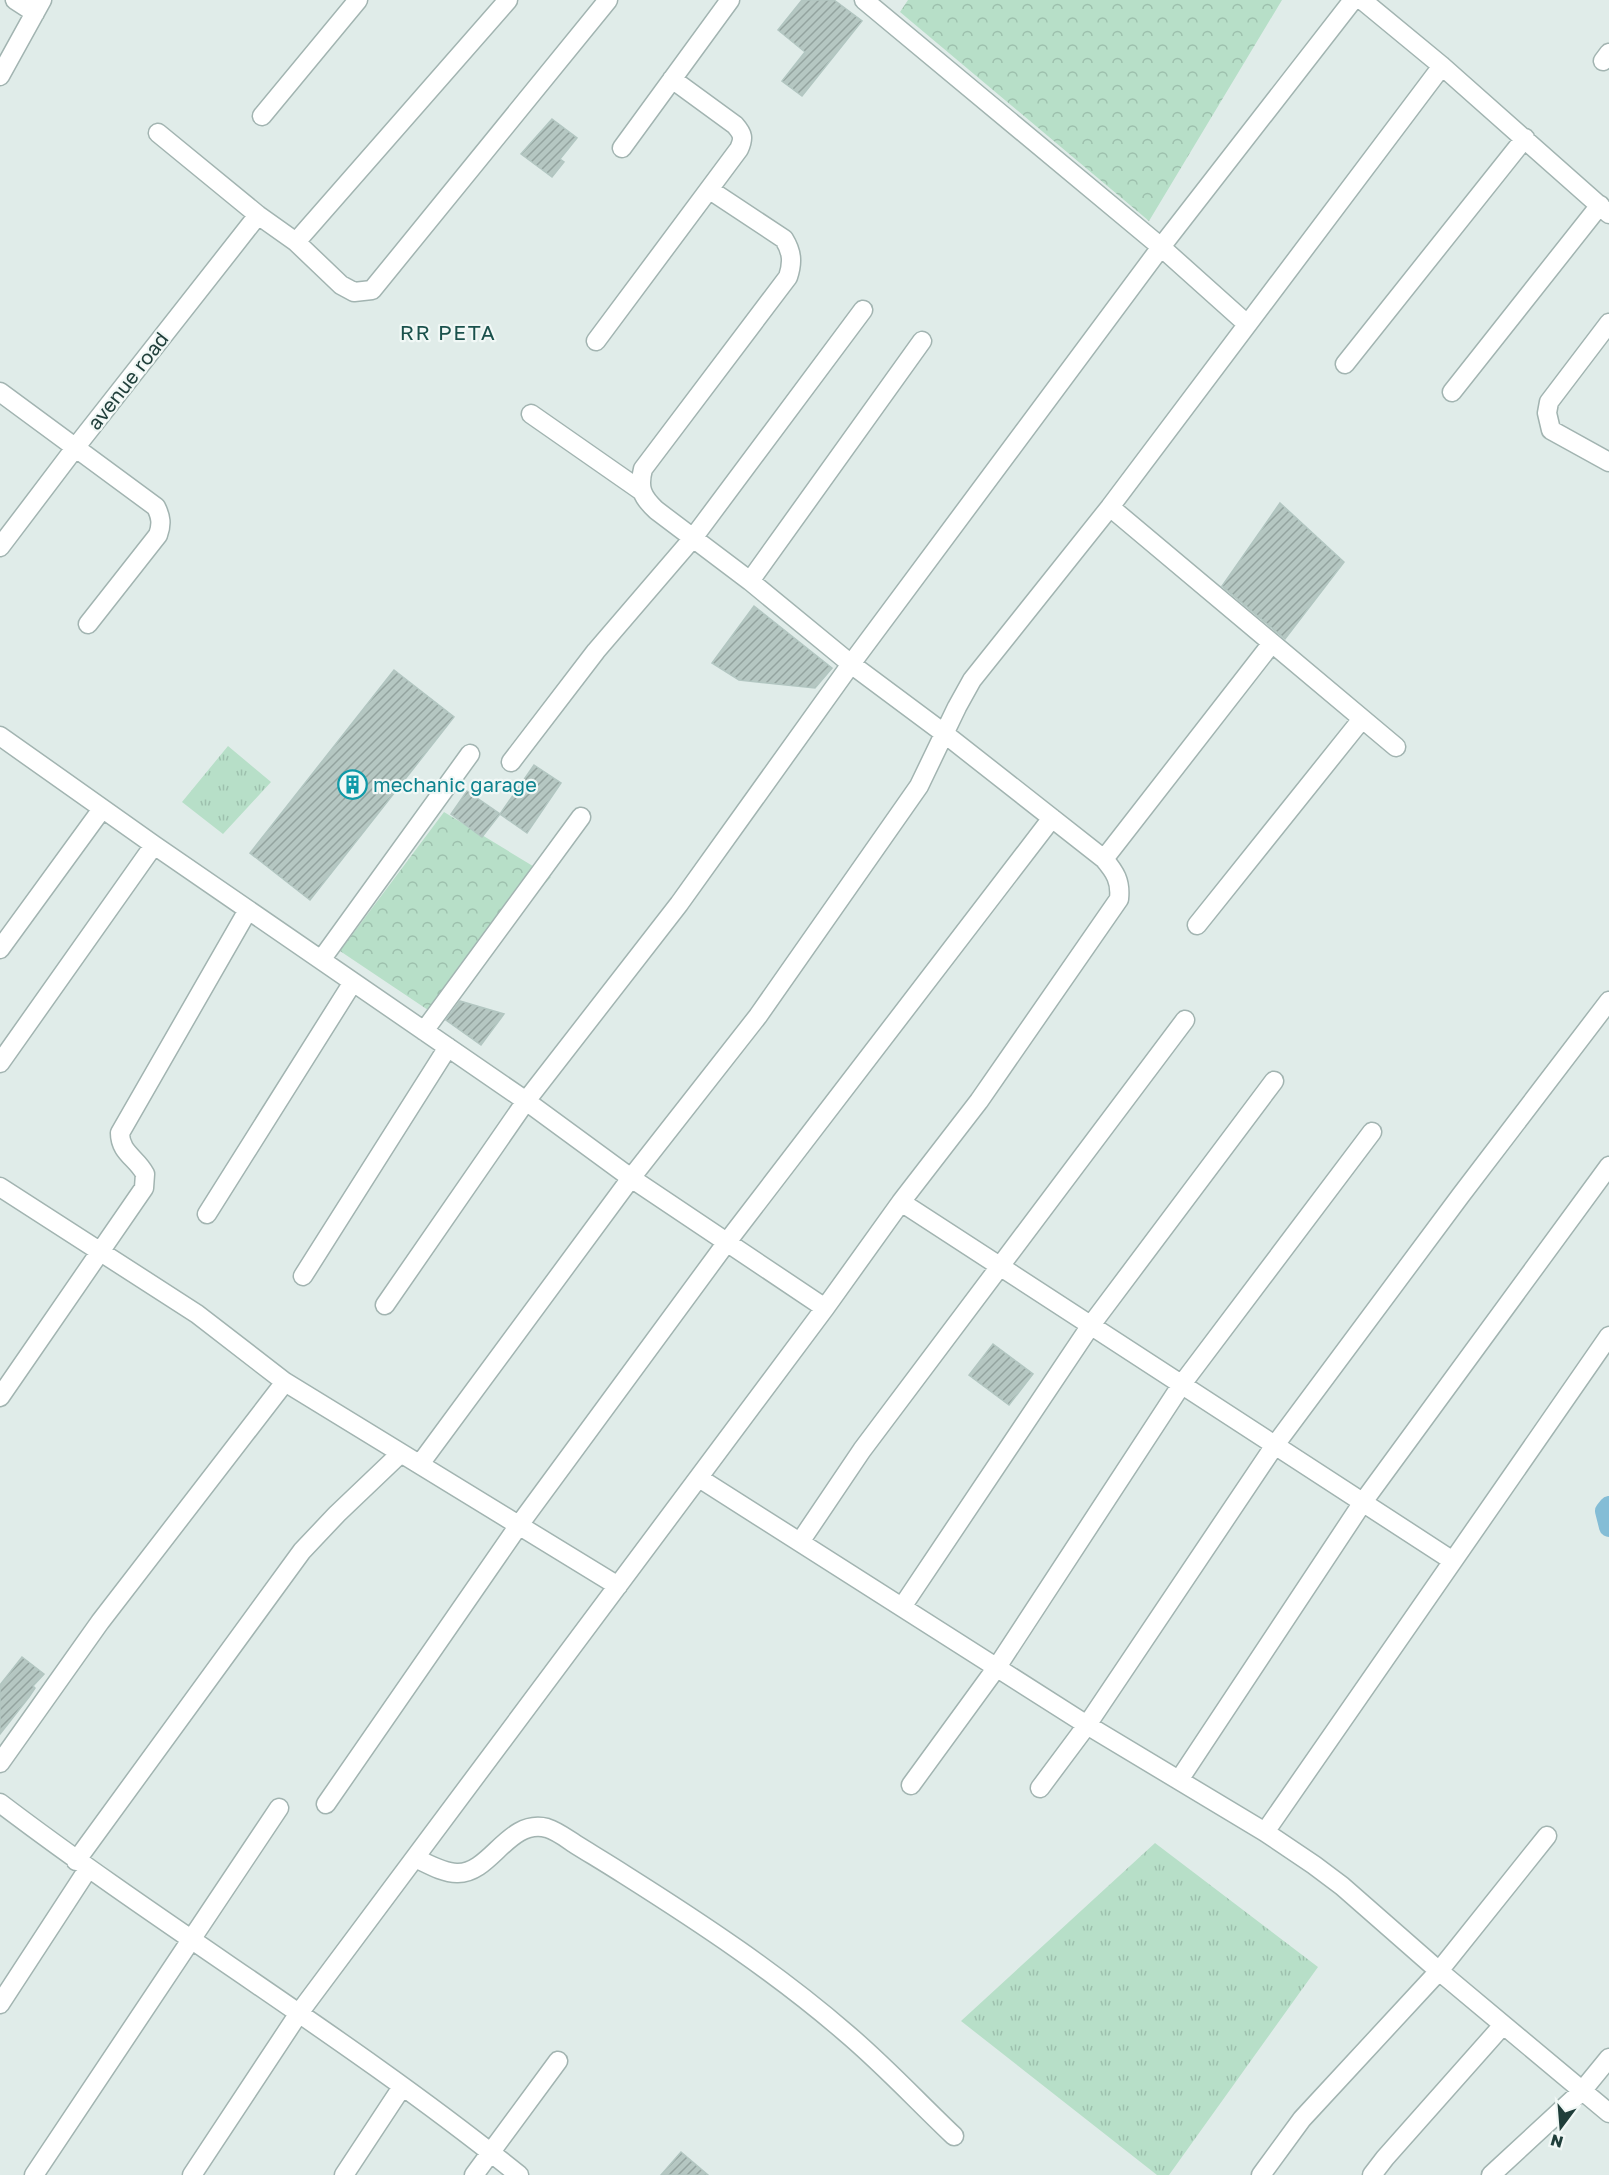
<svg xmlns="http://www.w3.org/2000/svg" width="1609" height="2175" viewBox="0 0 1609 2175" font-family="'Golos Text',sans-serif">
	<style>
		.forest { fill: url(#forest-crowns) }
		.park { fill: url(#park-tufts) }
		.lines { fill: none; stroke-linecap: round; stroke-linejoin: round }
		.canal { stroke: #84bdd6; stroke-width: 20 }
		.building { fill: url(#building-hatch); stroke: #b2c6c1; stroke-width: 1.5 }
		.minor-casing { stroke: #a2b4b1; stroke-width: 21 }
		.minor { stroke: #fff; stroke-width: 18 }
		.labels { text-anchor: middle; stroke-width: 4.5; stroke-linejoin: round; paint-order: stroke }
		.street-label { font-size: 20px; fill: #1f3e3a; stroke: #f1f8f6 }
		.culture-label { font-size: 20px; fill: #0d838f; stroke: #f1f8f6; text-anchor: start }
		.neighbourhood-label { font-size: 21px; letter-spacing: 1.5px; fill: #1a514c; stroke: #f1f8f6 }
	</style>
	<defs>
		<pattern id="forest-crowns" width="20" height="18" patternUnits="userSpaceOnUse" patternTransform="scale(1.5)"><rect width="20" height="18" fill="#b7dfc8"/><path d="M2 6a3 3 0 1 1 6 0M12 15a3 3 0 1 1 6 0" fill="none" stroke="#9dc0ad"/></pattern>
		<pattern id="park-tufts" width="24" height="20" patternUnits="userSpaceOnUse" patternTransform="scale(1.5)"><rect width="24" height="20" fill="#b7dfc8"/><path d="M3 7l-1-3M5 7V3M7 7l1-3M15 17l-1-3M17 17v-4M19 17l1-3" fill="none" stroke="#9dc0ad"/></pattern>
		<pattern id="building-hatch" width="6" height="6" patternUnits="userSpaceOnUse" patternTransform="scale(1.5)"><rect width="6" height="6" fill="#b5c7c2"/><path d="M-1 1l2-2M0 6l6-6M5 7l2-2" fill="none" stroke="#93a39f"/></pattern>
	</defs>
	<rect width="100%" height="100%" fill="#e0ece9"/>
	<path class="forest" d="M 908,0 L 1282,0 L 1149,221 L 900,12 Z
		M 444,812 L 551,877 L 428,1010 L 340,951 Z"/>
	<path class="park" d="M 228,746 L 271,782 L 223,834 L 182,802 Z
		M 1155,1843 L 1318,1967 L 1169,2175 L 1157,2175 L 961,2021 Z"/>
	<g class="lines">
		<path class="canal" d="M 1609,1506 L 1605,1511 L 1609,1527"/>
	</g>
	<path class="building" d="M 802,0 L 834,0 L 862,21 L 802,96 L 782,81 L 805,52 L 778,30 Z
		M 552,119 L 577,138 L 560,159 L 564,162 L 552,177 L 521,154 Z
		M 1280,503 L 1344,562 L 1285,639 L 1222,586 Z
		M 754,606 L 832,668 L 815,688 L 739,680 L 712,663 Z
		M 394,670 L 454,717 L 310,900 L 250,853 Z
		M 534,765 L 561,783 L 527,833 L 500,814 Z
		M 467,791 L 500,814 L 482,837 L 451,814 Z
		M 460,1001 L 504,1014 L 481,1045 L 446,1020 Z
		M 993,1344 L 1033,1374 L 1009,1405 L 969,1375 Z
		M 22,1657 L 44,1674 L 33,1686 L 35,1688 L 29,1697 L 0,1734 L 0,1685 Z
		M 681,2152 L 708,2175 L 661,2175 Z"/>
	<g class="lines">
		<defs>
			<path id="minor" d="M 15,0 L 35,13
				M 864,0 L 1161,247 L 1247,324
				M 1362,0 L 1442,66 L 1609,214
				M 1603,61 L 1609,53
				M 0,76 L 42,0
				M 262,116 L 358,0
				M 158,133 L 258,215 L 296,242 L 341,285 L 354,292 L 372,290 L 608,0
				M 622,148 L 730,0
				M 296,242 L 508,0
				M 1609,323 L 1549,402 L 1547,413 L 1551,430 L 1609,462
				M 596,341 L 739,149 C 744,138 743,134 735,125 L 672,79
				M 1345,364 L 1525,138
				M 0,392 L 156,507 C 161,517 162,524 158,535 L 88,624
				M 1452,392 L 1600,205
				M 531,414 L 640,490
				M 1110,507 L 1396,747
				M 0,547 L 75,448 L 258,215
				M 750,581 L 922,341
				M 0,736 L 154,845 L 526,1101 L 631,1178 L 758,1016 L 919,786 L 957,707 L 972,680 L 1110,507 L 1442,66
				M 511,762 L 596,651 L 693,538 L 863,310
				M 1104,859 L 1272,643
				M 1197,925 L 1362,719
				M 0,949 L 102,809
				M 321,960 L 470,754
				M 424,1031 L 581,817
				M 0,1063 L 154,845
				M 0,1187 L 197,1314 L 285,1382 L 618,1586
				M 901,1202 L 1453,1561
				M 207,1214 L 353,982
				M 303,1276 L 448,1047
				M 385,1305 L 526,1101 L 679,904 L 851,664 L 1161,247 L 1353,0
				M 0,1397 L 144,1188 L 145,1174 C 137,1158 120,1153 120,1133 L 248,910
				M 420,1464 L 631,1178 L 825,1308
				M 699,1478 L 1087,1725 L 1265,1832 L 1314,1865 L 1342,1886 L 1439,1971 L 1609,2113
				M 800,1542 L 862,1450 L 1185,1020
				M 902,1607 L 1091,1325 L 1274,1081
				M 0,1763 L 100,1622 L 285,1382
				M 1179,1780 L 1363,1502 L 1609,1166
				M 911,1785 L 997,1667 L 1182,1384 L 1372,1132
				M 1040,1788 L 1087,1725 L 1275,1445 L 1461,1195 L 1609,1001
				M 0,1803 C 170,1932 353,2041 519,2175
				M 326,1804 L 519,1525 L 727,1242 L 1052,818
				M 1265,1832 L 1609,1336
				M 415,1858 C 428,1864 443,1873 457,1873 C 491,1874 508,1818 547,1828 C 557,1831 566,1838 575,1844 C 591,1854 608,1864 625,1875 C 701,1923 778,1974 846,2033 C 884,2065 918,2102 954,2136
				M 76,1861 L 302,1551 L 337,1514 L 401,1453
				M 0,2004 L 88,1869
				M 34,2175 L 279,1808
				M 192,2175 L 299,2013 L 825,1308 L 901,1202 L 979,1101 L 1119,899 C 1121,881 1115,872 1104,859 L 945,734 L 851,664 L 750,581 L 656,510 C 642,497 638,488 643,469 L 788,277 C 793,262 792,252 784,239 L 710,190
				M 344,2175 L 402,2087
				M 474,2175 L 558,2061
				M 1261,2175 L 1302,2119 L 1439,1971 L 1547,1836
				M 1372,2175 L 1385,2158 L 1503,2025
				M 1491,2175 L 1582,2091 L 1609,2058"/>
		</defs>
		<use href="#minor" class="minor-casing"/>
		<use href="#minor" class="minor"/>
	</g>
	<defs>
		<symbol id="building-ring" viewBox="-11 -11 22 22"><circle r="9.5" fill="#f1f8f6" stroke="#0f9aa8" stroke-width="1.5"/><path d="M-4-6H4V6H1V3H-1V6H-4ZM-2.5-4.3h1.7v1.8h-1.7ZM.8-4.3h1.7v1.8H.8ZM-2.5-1h1.7V.8h-1.7ZM.8-1h1.7V.8H.8Z" fill="#0f9aa8"/></symbol>
	</defs>
	<g fill-rule="evenodd">
		<use href="#building-ring" x="336" y="768" width="33" height="33"/>
	</g>
	<g class="labels">
		<g class="street-label">
			<text transform="translate(128 381) rotate(-52)" y="7">avenue road</text>
		</g>
		<g class="culture-label">
			<text x="373" y="792">mechanic garage</text>
		</g>
		<g class="neighbourhood-label">
			<text x="448" y="340">RR PETA</text>
		</g>
	</g>
	<g transform="translate(1561 2127) rotate(196)" stroke="#f1f8f6" stroke-width="4.5" paint-order="stroke">
	<path d="M0-4.5L10 22L0 15L-10 22Z" fill="#1f3e3a"/>
	<text y="-9" font-size="16" font-weight="bold" text-anchor="middle" fill="#1f3e3a">N</text>
	</g>
</svg>
